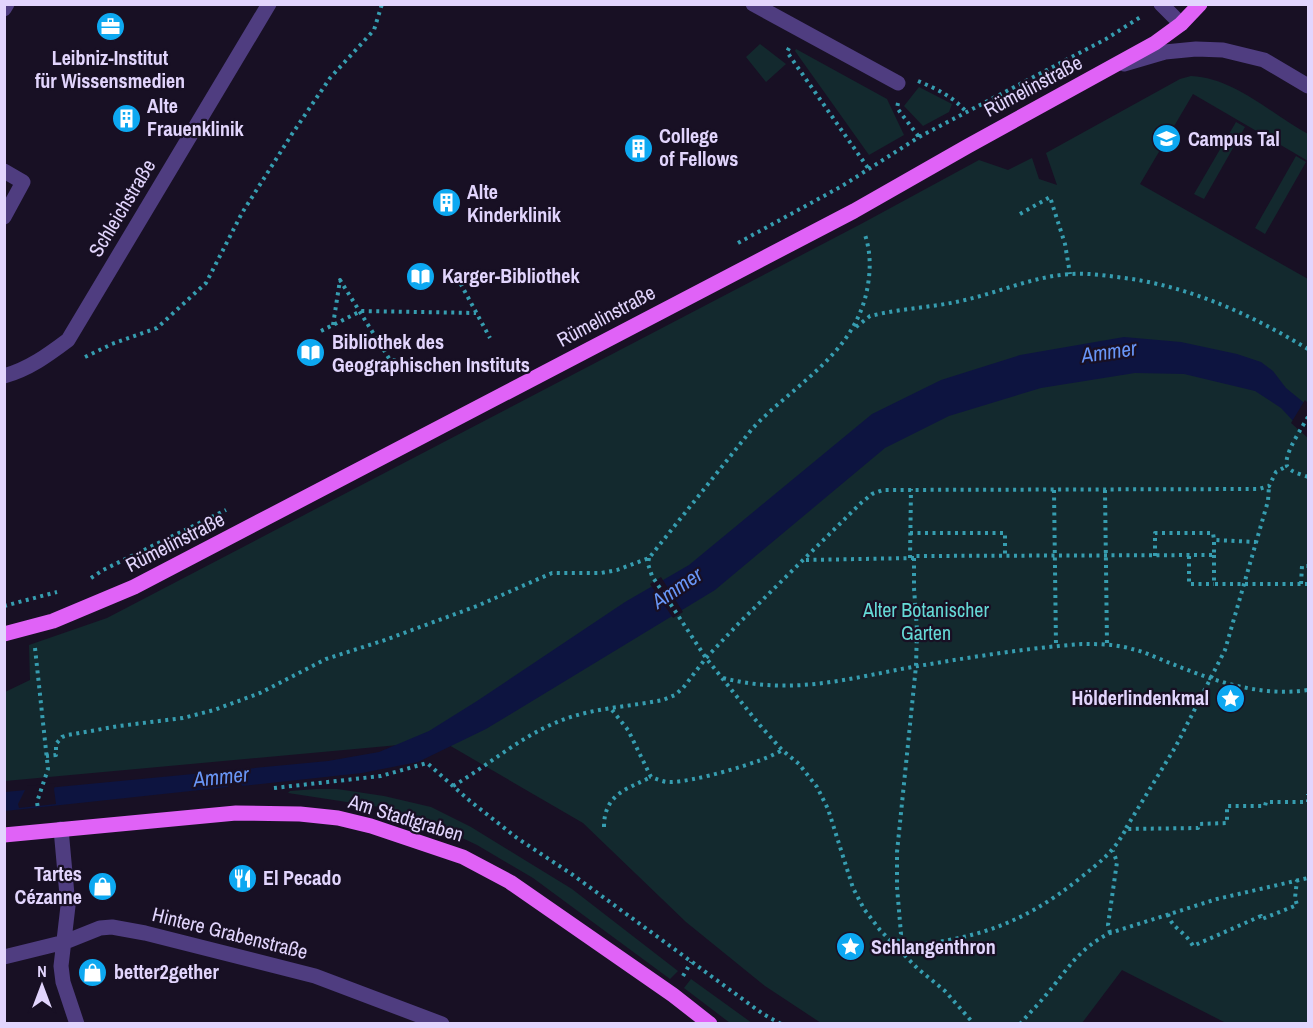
<svg xmlns="http://www.w3.org/2000/svg" width="1313" height="1028" viewBox="0 0 1313 1028" font-family="'Archivo Narrow',sans-serif">
	<style>
		.green { fill: #13292e }
		.water { fill: #0d1440 }
		.pier { fill: #181024 }
		.lines { fill: none; stroke-linecap: round; stroke-linejoin: round }
		.path { stroke: #369db0; stroke-width: 4; stroke-dasharray: 3 4.5; stroke-linecap: butt }
		.minor { stroke: #4f3d80; stroke-width: 15 }
		.major { stroke: #e062f7; stroke-width: 15 }
		.labels { text-anchor: middle; stroke-width: 4.5; stroke-linejoin: round; paint-order: stroke }
		.poi-label { font-size: 20px; font-weight: bold; fill: #e2d5fd; stroke: #181024; text-anchor: start }
		.street-label { font-size: 20px; fill: #e2d5fd; stroke: #181024 }
		.park-label { font-size: 20px; fill: #65d9d6; stroke: #181024 }
		.water-label { font-size: 21px; font-style: italic; fill: #6996f7; stroke: #181024 }
	</style>
	<rect width="100%" height="100%" fill="#181024"/>
	<path class="green" d="M 760,44 L 786,64 L 766,82 L 746,57 Z
		M 796,49 L 887,99 L 904,135 L 869,155 L 795,51 Z
		M 1191,76 C 1235,78 1271,114 1308,134 L 1308,161 L 1193,94 L 1140,184 L 1308,279 L 1308,1023 L 1226,1023 L 1122,970 L 1082,1023 L 821,1023 L 765,986 L 686,922 L 583,823 L 442,741 L 5,781 L 5,692 L 30,680 L 29,645 L 107,618 L 861,224 L 979,160 L 1008,170 L 1032,158 L 1039,179 L 1057,185 L 1046,153 L 1180,79 Z
		M 919,87 L 952,104 L 949,112 L 923,126 L 904,106 Z
		M 1236,122 L 1245,127 L 1204,199 L 1194,194 Z
		M 1296,156 L 1306,162 L 1265,234 L 1255,228 Z
		M 316,789 L 337,789 L 384,796 L 431,807 L 471,827 L 572,889 L 678,971 L 670,979 L 533,878 L 477,845 L 431,823 L 386,808 L 288,793 L 290,791 Z
		M 691,979 L 752,1023 L 730,1023 L 684,988 Z"/>
	<path class="water" d="M 1124,337 L 1181,342 L 1237,354 L 1261,362 L 1273,371 L 1286,388 L 1308,406 L 1295,423 L 1281,408 L 1255,391 L 1184,374 L 1135,373 L 1041,388 L 949,416 L 885,448 L 715,590 L 486,729 L 418,762 L 362,773 L 242,786 L 241,783 L 228,784 L 228,787 L 5,811 L 5,792 L 328,761 L 379,752 L 429,731 L 477,701 L 625,602 L 689,565 L 872,414 L 941,380 L 1020,355 Z"/>
	<path class="pier" d="M 1305,400 L 1308,403 L 1308,438 L 1291,423 Z
		M 661,577 L 683,612 L 673,618 L 650,584 Z
		M 56,783 L 54,789 L 56,804 L 19,808 L 18,804 L 27,786 Z"/>
	<g class="lines">
		<path class="path" d="M 789,48 L 787,52 L 868,168
			M 918,81 C 937,89 954,97 967,113
			M 898,103 L 897,108 L 919,137
			M 1020,214 L 1050,197 L 1065,244 L 1070,274
			M 738,243 L 842,186 L 919,137 L 1106,39 L 1142,16
			M 457,277 L 490,338
			M 333,325 L 340,280 L 390,360 L 438,364
			M 856,327 L 870,316 L 879,314 C 907,308 936,307 965,300 C 1000,292 1035,276 1071,274 C 1087,273 1102,275 1117,277 C 1187,285 1248,313 1308,349
			M 321,331 L 361,311 L 476,313
			M 85,357 L 112,344 L 157,328 L 206,283 L 242,213 L 292,134 L 330,78 L 374,30 L 382,4
			M 1308,417 C 1303,426 1283,455 1287,466 C 1290,472 1303,475 1308,477
			M 1054,490 L 1056,646
			M 1105,490 L 1107,644
			M 910,533 L 1005,533 L 1005,556
			M 1214,555 L 1214,584 L 1308,584
			M 1155,556 L 1155,533 L 1213,533 L 1214,540
			M 1189,556 L 1189,584 L 1214,584
			M 649,558 L 648,564 L 652,576 L 706,658 L 758,723 L 782,750 L 799,764 L 817,787 L 828,809 L 853,888 L 864,909 L 880,930 L 917,968 L 945,991 L 974,1024
			M 910,558 L 911,489
			M 914,558 L 914,588 L 917,630 L 916,666 L 897,852 L 897,887 L 901,934 L 897,947 C 972,940 1020,926 1079,879 C 1100,862 1113,853 1126,829 L 1198,828 L 1199,824 L 1227,823 L 1227,806 L 1265,806 L 1266,802 L 1308,802 L 1308,794
			M 806,560 L 914,558 L 914,556 L 1214,555 L 1214,540 L 1256,542
			M 91,578 L 103,570 L 226,510
			M 1301,584 L 1302,566 L 1308,566
			M 4,606 L 57,592
			M 35,648 L 48,769 L 37,802 L 38,809
			M 723,678 C 794,696 849,678 918,666 C 972,657 1027,648 1082,644 C 1098,644 1115,644 1132,649 C 1146,652 1161,660 1175,665 C 1217,682 1262,697 1308,690
			M 612,710 L 628,730 L 651,777 C 657,779 663,782 669,782 C 690,783 765,762 782,750
			M 46,756 L 56,755 L 56,744 L 62,737 L 68,735 L 119,726 L 183,718 L 214,710 L 260,693 L 326,659 L 385,640 L 477,606 L 552,573 L 601,573 L 617,570 L 649,558 L 752,429 C 793,385 854,355 867,290 C 871,270 871,251 864,232
			M 453,786 C 487,766 519,738 555,723 C 588,708 628,707 663,700 L 675,695 L 683,688 L 706,658 L 739,623 L 861,503 L 872,494 L 883,490 L 1259,489 L 1269,486 L 1276,472 L 1287,466
			M 274,788 L 381,776 L 427,763 L 470,801 L 517,838 L 573,875 L 763,1014 L 781,1024
			M 604,827 C 604,794 627,789 651,777
			M 1126,828 L 1176,746 L 1225,650 L 1268,501 L 1269,486
			M 1168,914 C 1171,928 1185,931 1193,946 L 1261,916 L 1262,919 L 1297,905 L 1295,898 L 1297,880
			M 1110,933 L 1108,925 L 1117,862 L 1113,851
			M 683,976 L 691,962
			M 1020,1024 C 1028,1014 1038,1005 1046,995 C 1068,969 1078,949 1110,933 L 1217,899 L 1308,878"/>
		<path class="minor" d="M 753,4 L 898,83
			M 1161,4 L 1181,24
			M 4,9 L 7,4
			M 1124,64 L 1165,52 L 1196,49 L 1223,50 L 1264,60 L 1308,86
			M 4,171 L 23,182 L 4,217
			M 4,376 C 29,369 48,355 68,340 L 269,4
			M 61,829 L 68,906 L 61,966 L 63,982 L 77,1024
			M 4,957 L 65,942 L 100,928 L 112,927 L 145,933 L 315,976 L 442,1024"/>
		<path class="major" d="M 4,634 L 53,621 L 134,587 L 854,211 L 968,146 L 1155,43 L 1181,24 L 1200,4
			M 4,835 L 236,813 L 300,814 L 338,818 L 371,826 L 463,857 L 510,882 L 673,995 L 710,1024"/>
	</g>
	<defs>
		<symbol id="office-disc" viewBox="-11 -11 22 22"><circle r="9.5" fill="#0da8f1" stroke="#181024"/><path d="M-6-3h4V-5.5h4V-3h4V5H-6ZM-1-4.5V-3h2v-1.5ZM-6 0V1H6V0Z" fill="#fff"/></symbol>
		<symbol id="building-disc" viewBox="-11 -11 22 22"><circle r="9.5" fill="#0da8f1" stroke="#181024"/><path d="M-4-6H4V6H1V3H-1V6H-4ZM-2.5-4.3h1.7v1.8h-1.7ZM.8-4.3h1.7v1.8H.8ZM-2.5-1h1.7V.8h-1.7ZM.8-1h1.7V.8H.8Z" fill="#fff"/></symbol>
		<symbol id="university-disc" viewBox="-11 -11 22 22"><circle r="9.5" fill="#0da8f1" stroke="#181024"/><path d="M0-5L7-2L0 1L-7-2ZM-4 1L0 2.5L4 1V4Q0 6-4 4Z" fill="#fff"/></symbol>
		<symbol id="library-disc" viewBox="-11 -11 22 22"><circle r="9.5" fill="#0da8f1" stroke="#181024"/><path d="M-6-4Q-3-5.5-.7-3.5V5Q-3 3-6 4ZM6-4Q3-5.5 .7-3.5V5Q3 3 6 4Z" fill="#fff"/></symbol>
		<symbol id="sight-disc" viewBox="-11 -11 22 22"><circle r="9.5" fill="#0da8f1" stroke="#181024"/><path d="M0-6L1.8-2.2L6-1.7L2.9 1.2L3.7 5.4L0 3.3L-3.7 5.4L-2.9 1.2L-6-1.7L-1.8-2.2Z" fill="#fff"/></symbol>
		<symbol id="restaurant-disc" viewBox="-11 -11 22 22"><circle r="9.5" fill="#0da8f1" stroke="#181024"/><path d="M-5-6h1v4h1v-4h1v4h1v-4h1v5L-1.5 .5V6h-2V.5L-5-1ZM5-6V6H3V1.5H1.5Q1.5-4 5-6Z" fill="#fff"/></symbol>
		<symbol id="shop-disc" viewBox="-11 -11 22 22"><circle r="9.5" fill="#0da8f1" stroke="#181024"/><path d="M-5-2.5h2.3a2.7 3.5 0 0 1 5.4 0H5L5.5 6h-11ZM-1.5-2.5h3a1.5 2.3 0 0 0-3 0Z" fill="#fff"/></symbol>
	</defs>
	<g fill-rule="evenodd">
		<use href="#office-disc" x="94" y="10" width="33" height="33"/>
		<use href="#building-disc" x="110" y="102" width="33" height="33"/>
		<use href="#university-disc" x="1150" y="122" width="33" height="33"/>
		<use href="#building-disc" x="622" y="132" width="33" height="33"/>
		<use href="#building-disc" x="430" y="186" width="33" height="33"/>
		<use href="#library-disc" x="404" y="260" width="33" height="33"/>
		<use href="#library-disc" x="294" y="336" width="33" height="33"/>
		<use href="#sight-disc" x="1214" y="682" width="33" height="33"/>
		<use href="#restaurant-disc" x="226" y="862" width="33" height="33"/>
		<use href="#shop-disc" x="86" y="870" width="33" height="33"/>
		<use href="#sight-disc" x="834" y="930" width="33" height="33"/>
		<use href="#shop-disc" x="76" y="956" width="33" height="33"/>
	</g>
	<g class="labels">
		<g class="poi-label">
			<text x="110" y="65" text-anchor="middle">Leibniz-Institut<tspan x="110" dy="23">für Wissensmedien</tspan></text>
			<text x="147" y="113">Alte<tspan x="147" dy="23">Frauenklinik</tspan></text>
			<text x="659" y="143">College<tspan x="659" dy="23">of Fellows</tspan></text>
			<text x="1188" y="146">Campus Tal</text>
			<text x="467" y="199">Alte<tspan x="467" dy="23">Kinderklinik</tspan></text>
			<text x="442" y="283">Karger-Bibliothek</text>
			<text x="332" y="349">Bibliothek des<tspan x="332" dy="23">Geographischen Instituts</tspan></text>
			<text x="1209" y="705" text-anchor="end">Hölderlindenkmal</text>
			<text x="82" y="881" text-anchor="end">Tartes<tspan x="82" dy="23">Cézanne</tspan></text>
			<text x="263" y="885">El Pecado</text>
			<text x="871" y="954">Schlangenthron</text>
			<text x="114" y="979">better2gether</text>
		</g>
		<g class="street-label">
			<text transform="translate(1033 86) rotate(-28)" y="7">Rümelinstraße</text>
			<text transform="translate(122 208) rotate(-59)" y="7">Schleichstraße</text>
			<text transform="translate(606 316) rotate(-28)" y="7">Rümelinstraße</text>
			<text transform="translate(175 542) rotate(-27)" y="7">Rümelinstraße</text>
			<text transform="translate(406 818) rotate(17)" y="7">Am Stadtgraben</text>
			<text transform="translate(230 933) rotate(14)" y="7">Hintere Grabenstraße</text>
		</g>
		<g class="park-label">
			<text x="926" y="617">Alter Botanischer<tspan x="926" dy="23">Garten</tspan></text>
		</g>
		<g class="water-label">
			<text transform="translate(1109 352) rotate(-8)" y="7">Ammer</text>
			<text transform="translate(677 588) rotate(-34)" y="7">Ammer</text>
			<text transform="translate(221 777) rotate(-6)" y="7">Ammer</text>
		</g>
	</g>
	<rect width="1313" height="1028" fill="none" stroke="#e2d5fd" stroke-width="12"/>
	<g transform="translate(42 986)" stroke="#181024" stroke-width="4.5" paint-order="stroke">
	<path d="M0-4.5L10 22L0 15L-10 22Z" fill="#e2d5fd"/>
	<text y="-9" font-size="16" font-weight="bold" text-anchor="middle" fill="#e2d5fd">N</text>
	</g>
</svg>
